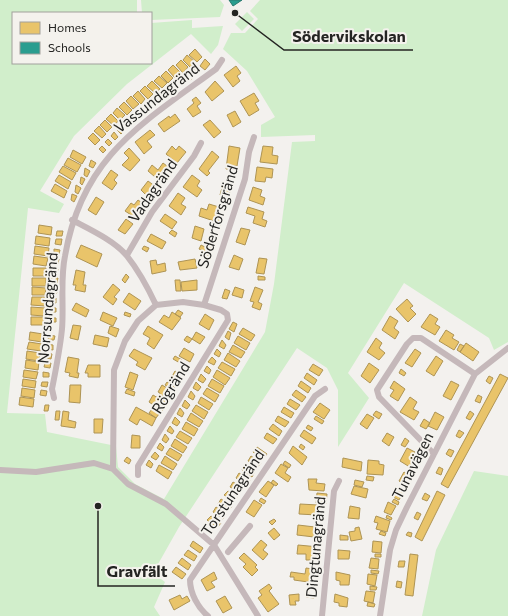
<svg xmlns="http://www.w3.org/2000/svg" width="508" height="616" viewBox="0 0 508 616" font-family="Commissioner,sans-serif">
	<style>
		.green { fill: #d1eecb }
		.homes { fill: #e9c46a; stroke: #ae9454 }
		.schools { fill: #2a9d8f; stroke: #28796e }
		.lines { fill: none; stroke-linecap: round; stroke-linejoin: round }
		.minor { stroke: #c5b8ba; stroke-width: 6 }
		.labels { text-anchor: middle; stroke-width: 4; stroke-linejoin: round; paint-order: stroke }
		.street-label { font-size: 15px; fill: #242422; stroke: #f4f2ed }
		.leader { fill: none; stroke: #242422; stroke-width: 1.5 }
		.callout-dot { fill: #242422; stroke: #f4f2ed; stroke-width: 1.5 }
		.callout-label { font-size: 16px; text-anchor: middle; font-weight: bold; fill: #242422; stroke: #f4f2ed; stroke-width: 4; stroke-linejoin: round; paint-order: stroke }
	</style>
	<rect width="100%" height="100%" fill="#f3f1ee"/>
	<path class="green" d="M 0,0 L 137,0 L 137,13 L 13,13 L 13,63 L 151,63 L 151,23 L 192,20 L 192,28 L 223,26 L 218,45 L 211,54 L 191,34 L 127,84 L 74,136 L 40,191 L 64,204 L 59,213 L 28,208 L 7,413 L 45,414 L 47,432 L 116,446 L 118,467 L 135,484 L 164,499 L 265,332 L 274,284 L 292,142 L 315,141 L 315,135 L 261,137 L 261,125 L 275,117 L 247,71 L 223,49 L 231,33 L 245,33 L 258,19 L 250,11 L 260,0 L 508,0 L 508,342 L 494,350 L 489,338 L 404,283 L 348,373 L 369,398 L 338,447 L 338,390 L 327,368 L 297,348 L 179,527 L 153,573 L 165,582 L 154,607 L 160,616 L 0,616 Z
		M 141,0 L 220,0 L 224,5 L 220,17 L 151,20 L 151,13 L 142,13 Z
		M 247,12 L 254,19 L 242,31 L 235,24 Z
		M 474,471 L 508,476 L 508,616 L 422,616 L 436,550 Z"/>
	<path class="homes" d="M 195,49 L 202,57 L 197,62 L 189,55 Z
		M 187,55 L 195,62 L 190,67 L 183,60 Z
		M 205,59 L 210,64 L 205,70 L 200,66 Z
		M 181,60 L 188,67 L 183,73 L 176,65 Z
		M 173,65 L 181,73 L 175,78 L 168,70 Z
		M 236,66 L 241,73 L 237,76 L 240,81 L 233,87 L 224,75 Z
		M 197,67 L 201,71 L 197,75 L 193,71 Z
		M 166,71 L 173,78 L 168,83 L 161,76 Z
		M 190,73 L 194,77 L 190,80 L 186,76 Z
		M 159,76 L 167,83 L 162,88 L 154,81 Z
		M 183,78 L 187,82 L 183,85 L 179,81 Z
		M 152,81 L 160,89 L 155,93 L 147,86 Z
		M 215,81 L 224,91 L 212,101 L 205,92 Z
		M 176,83 L 180,87 L 176,90 L 172,86 Z
		M 145,86 L 153,94 L 148,99 L 140,91 Z
		M 168,88 L 172,92 L 169,96 L 165,92 Z
		M 138,91 L 145,99 L 141,104 L 133,96 Z
		M 161,93 L 166,98 L 162,101 L 158,97 Z
		M 254,93 L 259,101 L 255,103 L 259,110 L 249,116 L 240,101 Z
		M 131,96 L 139,104 L 133,109 L 126,101 Z
		M 196,97 L 201,103 L 197,106 L 201,112 L 193,117 L 187,109 L 194,103 L 192,100 Z
		M 155,99 L 158,103 L 155,107 L 151,102 Z
		M 124,102 L 132,110 L 127,115 L 119,107 Z
		M 147,104 L 152,108 L 148,112 L 144,108 Z
		M 117,108 L 125,115 L 120,120 L 113,113 Z
		M 140,109 L 144,113 L 141,117 L 137,113 Z
		M 235,111 L 241,122 L 233,127 L 227,115 Z
		M 111,114 L 118,121 L 114,126 L 106,119 Z
		M 133,114 L 137,118 L 134,122 L 130,118 Z
		M 175,114 L 180,121 L 164,132 L 158,124 L 169,116 L 170,118 Z
		M 105,120 L 112,127 L 107,132 L 100,125 Z
		M 127,120 L 131,124 L 127,128 L 123,124 Z
		M 210,120 L 221,132 L 214,138 L 203,125 Z
		M 99,126 L 106,134 L 102,138 L 94,131 Z
		M 120,126 L 124,131 L 121,134 L 117,130 Z
		M 150,130 L 155,135 L 147,141 L 152,147 L 144,154 L 135,142 Z
		M 114,132 L 118,137 L 115,140 L 111,136 Z
		M 93,133 L 100,140 L 95,145 L 88,138 Z
		M 108,139 L 112,143 L 109,146 L 105,142 Z
		M 102,146 L 106,150 L 103,153 L 99,149 Z
		M 172,146 L 176,150 L 179,146 L 186,152 L 177,163 L 166,154 Z
		M 229,146 L 240,148 L 237,166 L 232,166 L 231,169 L 226,169 Z
		M 263,146 L 273,147 L 272,155 L 278,156 L 277,164 L 260,162 Z
		M 129,148 L 140,160 L 130,171 L 122,165 L 129,158 L 124,153 Z
		M 73,150 L 86,157 L 82,164 L 70,157 Z
		M 212,151 L 219,157 L 208,171 L 210,173 L 207,176 L 199,169 Z
		M 68,158 L 81,165 L 77,172 L 64,165 Z
		M 91,160 L 96,163 L 93,168 L 89,166 Z
		M 163,163 L 171,169 L 161,182 L 148,171 L 152,165 L 158,170 Z
		M 63,166 L 76,173 L 72,180 L 59,172 Z
		M 257,167 L 273,169 L 272,178 L 266,177 L 265,182 L 255,181 Z
		M 85,168 L 90,171 L 87,177 L 84,175 Z
		M 111,170 L 118,175 L 114,180 L 117,183 L 112,190 L 102,183 Z
		M 59,175 L 71,182 L 68,189 L 55,181 Z
		M 192,175 L 200,181 L 197,186 L 202,190 L 197,197 L 183,187 Z
		M 81,177 L 85,179 L 82,185 L 80,183 Z
		M 148,181 L 156,187 L 148,197 L 141,190 Z
		M 55,184 L 67,191 L 64,198 L 51,191 Z
		M 223,184 L 232,186 L 228,197 L 220,195 Z
		M 76,185 L 81,188 L 78,194 L 75,192 Z
		M 253,187 L 262,190 L 260,196 L 265,198 L 263,205 L 249,200 Z
		M 178,193 L 185,198 L 181,204 L 186,207 L 181,215 L 169,206 Z
		M 72,194 L 77,196 L 74,202 L 71,200 Z
		M 96,197 L 104,202 L 96,215 L 88,210 Z
		M 138,200 L 145,205 L 136,218 L 125,211 L 131,203 L 134,205 Z
		M 209,204 L 219,207 L 214,221 L 199,216 L 201,208 L 207,210 Z
		M 248,207 L 264,212 L 262,219 L 267,221 L 265,227 L 253,223 L 255,216 L 246,213 Z
		M 165,214 L 177,222 L 172,229 L 160,221 Z
		M 216,218 L 223,221 L 221,225 L 215,223 Z
		M 126,219 L 133,224 L 125,234 L 118,230 Z
		M 39,225 L 52,227 L 51,235 L 38,233 Z
		M 195,226 L 204,229 L 201,241 L 192,238 Z
		M 241,228 L 250,230 L 245,245 L 236,242 Z
		M 172,230 L 177,233 L 175,237 L 169,233 Z
		M 57,231 L 63,231 L 62,236 L 56,236 Z
		M 151,234 L 166,242 L 162,249 L 147,241 Z
		M 36,236 L 50,238 L 49,246 L 35,244 Z
		M 56,239 L 62,239 L 61,245 L 55,244 Z
		M 207,242 L 214,244 L 210,256 L 203,253 L 203,251 L 199,249 L 201,245 L 205,247 Z
		M 81,245 L 102,254 L 97,267 L 76,257 Z
		M 35,246 L 49,248 L 48,256 L 34,254 Z
		M 144,246 L 149,248 L 147,252 L 142,249 Z
		M 54,249 L 60,250 L 59,254 L 54,253 Z
		M 234,255 L 243,259 L 239,270 L 229,267 Z
		M 34,256 L 48,258 L 46,266 L 33,264 Z
		M 53,258 L 59,259 L 58,264 L 52,264 Z
		M 259,258 L 267,259 L 264,274 L 256,273 Z
		M 195,259 L 197,268 L 180,270 L 178,262 Z
		M 156,260 L 157,265 L 165,263 L 166,271 L 152,274 L 150,261 Z
		M 33,268 L 46,268 L 46,276 L 33,276 Z
		M 52,268 L 58,269 L 57,273 L 52,273 Z
		M 76,270 L 85,272 L 83,285 L 86,285 L 85,292 L 75,290 L 76,285 L 73,285 Z
		M 126,274 L 129,277 L 125,283 L 122,280 Z
		M 258,276 L 265,277 L 265,280 L 258,280 Z
		M 32,278 L 46,278 L 46,286 L 32,286 Z
		M 52,278 L 58,278 L 57,283 L 51,283 Z
		M 175,280 L 180,280 L 181,291 L 176,291 Z
		M 197,280 L 197,290 L 182,291 L 181,282 Z
		M 113,284 L 120,290 L 114,297 L 117,299 L 113,305 L 103,297 Z
		M 32,287 L 46,288 L 45,295 L 32,295 Z
		M 235,287 L 244,290 L 242,298 L 232,295 Z
		M 255,287 L 263,290 L 258,302 L 262,304 L 260,310 L 252,307 L 254,302 L 250,301 Z
		M 51,288 L 57,288 L 57,293 L 51,293 Z
		M 225,289 L 230,291 L 227,299 L 222,298 Z
		M 129,293 L 141,301 L 135,310 L 123,302 Z
		M 32,297 L 45,297 L 45,306 L 31,305 Z
		M 51,298 L 56,298 L 56,303 L 50,303 Z
		M 407,299 L 413,306 L 410,308 L 416,314 L 408,322 L 396,309 Z
		M 76,303 L 89,310 L 86,317 L 72,310 Z
		M 31,307 L 45,308 L 44,316 L 31,315 Z
		M 51,308 L 56,308 L 56,312 L 51,312 Z
		M 178,310 L 183,313 L 180,317 L 175,314 Z
		M 103,312 L 117,318 L 113,326 L 100,320 Z
		M 125,312 L 131,314 L 130,317 L 124,315 Z
		M 172,312 L 181,318 L 172,330 L 159,322 L 164,315 L 169,318 Z
		M 205,314 L 214,320 L 209,330 L 199,324 Z
		M 430,314 L 438,319 L 435,324 L 440,327 L 435,335 L 421,327 Z
		M 390,316 L 398,321 L 394,328 L 399,332 L 395,339 L 382,330 Z
		M 31,317 L 44,317 L 44,325 L 31,325 Z
		M 50,318 L 56,318 L 56,322 L 50,322 Z
		M 233,322 L 237,324 L 234,332 L 229,329 Z
		M 73,325 L 81,326 L 78,340 L 70,338 Z
		M 110,326 L 119,329 L 116,337 L 108,333 Z
		M 148,326 L 163,335 L 154,349 L 147,344 L 150,338 L 143,334 Z
		M 243,328 L 255,335 L 251,341 L 239,334 Z
		M 446,330 L 454,335 L 452,338 L 459,342 L 454,350 L 439,341 Z
		M 228,331 L 231,333 L 229,340 L 225,337 Z
		M 30,332 L 43,334 L 42,342 L 29,340 Z
		M 196,332 L 205,337 L 200,344 L 192,339 Z
		M 49,335 L 55,336 L 54,340 L 48,340 Z
		M 95,335 L 109,338 L 107,347 L 93,344 Z
		M 187,336 L 192,339 L 189,343 L 184,340 Z
		M 238,336 L 250,343 L 246,350 L 234,343 Z
		M 376,338 L 382,343 L 379,348 L 385,353 L 379,360 L 367,352 Z
		M 222,340 L 226,345 L 224,349 L 219,346 Z
		M 29,342 L 42,344 L 41,351 L 27,349 Z
		M 466,343 L 479,352 L 473,361 L 460,352 Z
		M 47,344 L 53,345 L 53,350 L 47,349 Z
		M 460,344 L 464,346 L 460,352 L 457,350 Z
		M 233,345 L 245,352 L 241,358 L 229,352 Z
		M 184,348 L 194,354 L 190,362 L 179,356 Z
		M 134,349 L 152,358 L 145,370 L 136,365 L 138,362 L 129,356 Z
		M 217,349 L 221,353 L 219,357 L 214,354 Z
		M 415,349 L 421,353 L 412,367 L 405,363 Z
		M 27,351 L 40,353 L 39,361 L 26,359 Z
		M 46,353 L 52,354 L 51,359 L 45,358 Z
		M 228,353 L 240,361 L 236,367 L 224,360 Z
		M 175,356 L 182,360 L 180,363 L 173,359 Z
		M 436,356 L 443,361 L 434,376 L 426,371 Z
		M 68,357 L 79,359 L 77,373 L 79,373 L 78,378 L 69,376 L 70,373 L 65,372 Z
		M 212,357 L 216,361 L 214,365 L 208,362 Z
		M 26,360 L 39,362 L 38,370 L 25,368 Z
		M 222,362 L 235,369 L 231,376 L 218,368 Z
		M 45,363 L 51,363 L 50,368 L 44,367 Z
		M 369,363 L 379,370 L 370,383 L 361,376 Z
		M 313,364 L 323,370 L 319,376 L 309,370 Z
		M 88,365 L 100,365 L 100,377 L 88,377 L 88,373 L 85,373 Z
		M 207,366 L 211,370 L 209,374 L 204,371 Z
		M 401,369 L 406,373 L 404,376 L 399,373 Z
		M 24,370 L 38,372 L 36,379 L 23,377 Z
		M 217,370 L 230,378 L 225,385 L 213,377 Z
		M 175,371 L 183,376 L 176,386 L 169,382 Z
		M 43,372 L 49,373 L 49,377 L 43,377 Z
		M 130,372 L 138,375 L 133,390 L 125,387 Z
		M 307,373 L 317,380 L 314,385 L 304,378 Z
		M 201,374 L 206,379 L 203,383 L 198,380 Z
		M 500,374 L 508,378 L 448,488 L 441,484 Z
		M 489,376 L 493,378 L 490,384 L 486,381 Z
		M 23,379 L 36,381 L 35,388 L 22,386 Z
		M 212,379 L 224,386 L 220,393 L 208,386 Z
		M 301,381 L 311,388 L 308,393 L 298,386 Z
		M 394,381 L 405,389 L 398,401 L 390,396 L 394,390 L 390,388 Z
		M 451,381 L 459,385 L 451,400 L 443,396 Z
		M 42,382 L 48,382 L 47,387 L 41,386 Z
		M 167,382 L 175,387 L 173,390 L 165,385 Z
		M 196,382 L 201,387 L 198,391 L 193,388 Z
		M 70,385 L 81,385 L 80,403 L 69,402 Z
		M 162,385 L 174,392 L 162,411 L 149,402 L 153,395 L 158,398 L 160,393 L 158,392 Z
		M 22,388 L 35,390 L 34,398 L 21,396 Z
		M 207,388 L 219,395 L 215,402 L 203,394 Z
		M 127,389 L 135,392 L 134,396 L 125,393 Z
		M 41,390 L 47,391 L 46,396 L 40,395 Z
		M 296,390 L 306,397 L 302,402 L 292,395 Z
		M 191,391 L 195,396 L 193,400 L 188,397 Z
		M 478,395 L 482,397 L 480,403 L 475,401 Z
		M 20,397 L 34,399 L 33,407 L 19,405 Z
		M 201,397 L 213,404 L 209,410 L 198,403 Z
		M 410,397 L 417,402 L 413,409 L 419,412 L 414,420 L 400,412 Z
		M 290,399 L 300,405 L 296,410 L 287,404 Z
		M 185,400 L 190,405 L 187,409 L 182,406 Z
		M 320,403 L 330,410 L 324,419 L 313,412 Z
		M 45,405 L 49,405 L 48,411 L 44,411 Z
		M 196,405 L 208,412 L 204,419 L 192,411 Z
		M 136,407 L 156,418 L 152,426 L 140,419 L 137,425 L 129,420 Z
		M 284,407 L 294,413 L 291,418 L 281,412 Z
		M 180,408 L 184,413 L 182,417 L 177,414 Z
		M 152,409 L 159,414 L 156,418 L 149,413 Z
		M 56,411 L 60,411 L 59,420 L 55,420 Z
		M 63,411 L 69,412 L 68,420 L 76,422 L 75,428 L 61,426 Z
		M 376,411 L 382,414 L 379,419 L 373,415 Z
		M 470,411 L 474,414 L 470,420 L 466,418 Z
		M 435,412 L 444,417 L 437,430 L 428,426 Z
		M 191,413 L 203,421 L 199,427 L 187,420 Z
		M 367,414 L 374,418 L 367,429 L 360,424 Z
		M 278,416 L 289,422 L 285,427 L 275,421 Z
		M 316,416 L 324,421 L 322,424 L 314,419 Z
		M 175,417 L 180,422 L 177,426 L 172,423 Z
		M 94,419 L 103,419 L 102,433 L 94,433 Z
		M 424,419 L 430,423 L 426,429 L 420,426 Z
		M 186,422 L 198,429 L 194,436 L 182,429 Z
		M 273,424 L 282,431 L 279,436 L 269,429 Z
		M 308,425 L 313,428 L 311,431 L 306,428 Z
		M 170,426 L 174,431 L 172,434 L 167,431 Z
		M 304,430 L 316,438 L 312,444 L 300,436 Z
		M 459,430 L 464,433 L 460,438 L 456,436 Z
		M 180,431 L 192,438 L 188,444 L 176,437 Z
		M 267,433 L 277,439 L 273,444 L 264,438 Z
		M 387,433 L 394,437 L 389,446 L 382,441 Z
		M 165,434 L 169,439 L 166,443 L 162,440 Z
		M 132,435 L 140,436 L 140,448 L 131,448 Z
		M 405,438 L 409,441 L 405,447 L 401,445 Z
		M 175,439 L 187,447 L 183,453 L 171,446 Z
		M 160,443 L 164,447 L 162,451 L 157,448 Z
		M 301,444 L 305,447 L 303,450 L 299,447 Z
		M 293,446 L 307,457 L 302,465 L 289,453 Z
		M 257,447 L 267,454 L 263,459 L 253,452 Z
		M 170,448 L 182,455 L 178,461 L 166,454 Z
		M 407,448 L 415,452 L 412,457 L 418,460 L 413,469 L 400,461 Z
		M 449,449 L 454,451 L 451,457 L 446,454 Z
		M 155,452 L 159,456 L 156,460 L 151,457 Z
		M 165,456 L 177,464 L 173,470 L 161,463 Z
		M 251,456 L 261,463 L 257,468 L 248,461 Z
		M 127,457 L 131,460 L 129,464 L 124,461 Z
		M 343,458 L 362,462 L 361,471 L 342,467 Z
		M 149,460 L 153,464 L 151,468 L 146,465 Z
		M 368,460 L 379,461 L 379,464 L 384,465 L 383,475 L 367,474 Z
		M 285,461 L 291,465 L 289,468 L 283,464 Z
		M 281,464 L 288,468 L 285,473 L 291,477 L 288,482 L 275,473 Z
		M 159,465 L 172,472 L 168,479 L 156,471 Z
		M 245,465 L 255,471 L 252,477 L 242,470 Z
		M 439,467 L 443,469 L 441,475 L 436,473 Z
		M 404,472 L 412,477 L 407,486 L 399,481 Z
		M 239,473 L 250,480 L 246,485 L 236,478 Z
		M 367,476 L 374,477 L 373,481 L 366,480 Z
		M 308,479 L 317,479 L 316,483 L 325,484 L 324,491 L 309,490 Z
		M 273,480 L 278,484 L 276,486 L 271,483 Z
		M 355,480 L 364,482 L 362,487 L 354,485 Z
		M 268,481 L 274,485 L 266,497 L 259,492 Z
		M 233,482 L 243,488 L 240,493 L 230,487 Z
		M 402,485 L 407,488 L 405,490 L 401,487 Z
		M 354,486 L 368,489 L 366,498 L 351,494 Z
		M 396,487 L 404,491 L 399,500 L 391,496 Z
		M 228,491 L 237,497 L 234,502 L 224,495 Z
		M 437,491 L 445,495 L 422,541 L 415,537 Z
		M 317,493 L 327,494 L 326,504 L 316,503 Z
		M 425,493 L 430,496 L 427,501 L 422,499 Z
		M 261,498 L 266,501 L 264,504 L 259,501 Z
		M 221,499 L 232,506 L 228,511 L 218,504 Z
		M 394,499 L 399,502 L 398,505 L 392,502 Z
		M 254,500 L 262,505 L 254,517 L 246,512 Z
		M 388,502 L 396,506 L 391,515 L 384,512 Z
		M 300,504 L 318,505 L 317,515 L 299,514 Z
		M 350,506 L 360,508 L 359,519 L 348,518 Z
		M 216,507 L 226,514 L 223,519 L 213,512 Z
		M 417,512 L 421,514 L 418,520 L 414,518 Z
		M 387,515 L 392,518 L 391,520 L 386,518 Z
		M 211,516 L 221,523 L 217,528 L 207,520 Z
		M 376,516 L 390,521 L 387,532 L 376,529 L 378,523 L 374,522 Z
		M 274,519 L 276,521 L 272,525 L 269,522 Z
		M 298,525 L 315,527 L 314,537 L 297,535 Z
		M 359,527 L 362,539 L 351,541 L 349,532 L 355,531 L 355,528 Z
		M 274,528 L 280,535 L 274,540 L 268,533 Z
		M 381,531 L 386,533 L 385,536 L 379,534 Z
		M 408,532 L 412,533 L 411,537 L 406,535 Z
		M 340,535 L 348,536 L 348,540 L 340,540 Z
		M 261,540 L 267,545 L 263,550 L 268,554 L 263,560 L 252,550 Z
		M 193,541 L 203,548 L 200,553 L 190,546 Z
		M 373,541 L 382,542 L 381,553 L 372,552 Z
		M 298,545 L 319,547 L 318,550 L 315,550 L 314,560 L 306,560 L 306,554 L 297,554 Z
		M 188,550 L 197,556 L 194,561 L 184,555 Z
		M 338,550 L 350,551 L 349,559 L 338,559 Z
		M 244,553 L 257,565 L 255,567 L 258,570 L 252,576 L 243,567 L 246,564 L 239,558 Z
		M 375,554 L 381,554 L 381,557 L 375,557 Z
		M 410,554 L 418,555 L 413,596 L 405,595 Z
		M 182,558 L 191,565 L 188,570 L 178,563 Z
		M 371,558 L 379,559 L 378,569 L 369,568 Z
		M 399,561 L 405,561 L 404,567 L 398,567 Z
		M 176,567 L 186,574 L 182,579 L 172,572 Z
		M 306,568 L 313,569 L 312,579 L 316,579 L 315,583 L 294,580 L 294,577 L 290,577 L 291,572 L 305,574 Z
		M 371,570 L 379,571 L 378,574 L 371,573 Z
		M 214,572 L 217,579 L 211,582 L 215,587 L 207,591 L 201,580 Z
		M 336,572 L 350,575 L 349,585 L 340,585 L 340,581 L 336,580 Z
		M 368,574 L 377,575 L 375,586 L 367,584 Z
		M 397,581 L 402,582 L 401,588 L 396,587 Z
		M 269,584 L 272,588 L 269,591 L 279,604 L 268,612 L 258,598 L 262,595 L 259,591 Z
		M 370,586 L 377,587 L 376,590 L 370,590 Z
		M 366,591 L 375,592 L 373,603 L 364,601 Z
		M 307,593 L 314,594 L 314,598 L 306,597 Z
		M 299,594 L 299,601 L 295,601 L 296,605 L 290,605 L 289,595 Z
		M 335,594 L 348,598 L 347,607 L 339,606 L 339,603 L 334,602 Z
		M 180,595 L 182,599 L 187,596 L 190,601 L 174,610 L 169,600 Z
		M 225,596 L 232,608 L 223,613 L 216,601 Z
		M 368,602 L 375,604 L 374,607 L 367,606 Z"/>
	<path class="schools" d="M 229,0 L 242,0 L 233,6 Z"/>
	<g class="lines">
		<path class="minor" d="M 72,220 C 89,229 115,241 127,256 C 139,271 148,288 156,305
			M 127,255 L 152,212 L 194,156 L 201,143
			M 204,305 L 245,179 L 249,152 L 254,137
			M 54,398 L 52,389 C 56,369 60,349 62,329 C 64,305 60,280 65,256 C 82,157 141,124 216,69 L 222,60
			M 434,454 L 379,397 L 377,390 L 407,344 L 413,338 L 421,338 L 475,374
			M 113,469 L 114,370 L 125,341 L 138,321 L 156,305 L 183,302 L 204,305 L 221,310 L 227,314 L 228,320 L 138,466 L 138,475
			M 0,470 L 36,472 L 94,463 L 113,469 L 128,484 L 166,504 L 214,545 L 258,616
			M 228,552 L 250,526
			M 208,616 C 198,608 190,593 190,580 L 315,396 L 325,389
			M 322,616 L 334,491 L 339,481
			M 380,616 L 390,550 L 396,530 L 407,507 L 475,374 L 508,348"/>
	</g>
	<g class="labels">
		<g class="street-label">
			<text transform="translate(157 98) rotate(-38)" y="5">Vassundagränd</text>
			<text transform="translate(153 191) rotate(-55)" y="5">Vadagränd</text>
			<text transform="translate(218 217) rotate(-73)" y="5">Söderforsgränd</text>
			<text transform="translate(48 308) rotate(-85)" y="5">Norrsundagränd</text>
			<text transform="translate(171 388) rotate(-58)" y="5">Rögränd</text>
			<text transform="translate(413 466) rotate(-63)" y="5">Tunavägen</text>
			<text transform="translate(233 493) rotate(-56)" y="5">Torstunagränd</text>
			<text transform="translate(316 547) rotate(-85)" y="5">Dingtunagränd</text>
		</g>
	</g>
	<path class="leader" d="M235 13L284 50H413M98 506L98 586H175"/>
	<g class="callout-dot">
		<circle cx="235" cy="13" r="4"/>
		<circle cx="98" cy="506" r="4"/>
	</g>
	<g class="callout-label">
		<text x="349" y="42">Södervikskolan</text>
		<text x="137" y="577">Gravfält</text>
	</g>
	<rect x="12" y="12" width="140" height="52" fill="#f4f2ed" stroke="#a1a09c"/>
	<rect x="20" y="22" width="20" height="12" fill="#e9c46a" stroke="#a1a09c"/>
	<text x="48" y="32" font-size="12" fill="#242422">Homes</text>
	<rect x="20" y="42" width="20" height="12" fill="#2a9d8f" stroke="#a1a09c"/>
	<text x="48" y="52" font-size="12" fill="#242422">Schools</text>
</svg>
